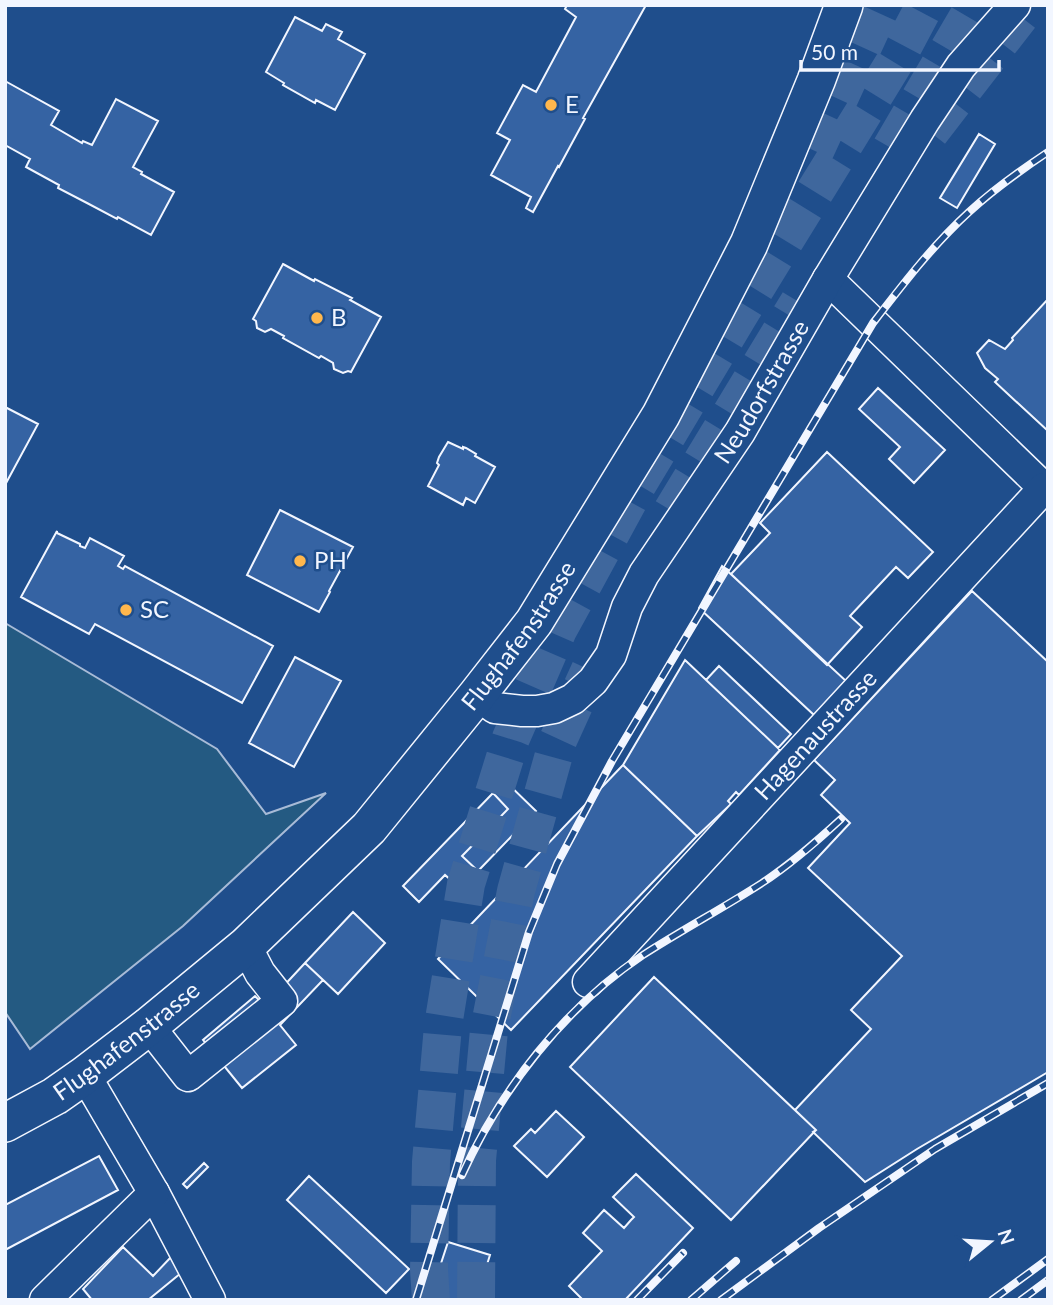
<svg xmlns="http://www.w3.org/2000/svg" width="1053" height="1305" viewBox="0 0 1053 1305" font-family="Lato,sans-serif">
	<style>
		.green { fill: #245a82; stroke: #a8bbd7; stroke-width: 2 }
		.building { fill: #3563a3; stroke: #f2f6ff; stroke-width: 2 }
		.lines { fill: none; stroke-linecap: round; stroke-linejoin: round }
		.highway-tunnel { stroke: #3f679d; stroke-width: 38; stroke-dasharray: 38 19; stroke-linecap: butt }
		.minor-casing { stroke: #f2f6ff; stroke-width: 33 }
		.major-casing { stroke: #f2f6ff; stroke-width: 40 }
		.minor { stroke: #1f4e8c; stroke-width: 30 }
		.major { stroke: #1f4e8c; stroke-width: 37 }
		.rail-casing { stroke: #f2f6ff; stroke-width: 8 }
		.rail { stroke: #1f4e8c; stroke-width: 5; stroke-dasharray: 16; stroke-linecap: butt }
		.poi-dot { fill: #ffb74d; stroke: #1f4e8c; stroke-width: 2.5 }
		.labels { text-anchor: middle; stroke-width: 5; stroke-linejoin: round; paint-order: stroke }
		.poi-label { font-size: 24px; fill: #f2f6ff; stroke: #1f4e8c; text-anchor: start }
		.street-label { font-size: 24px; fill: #f2f6ff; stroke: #1f4e8c }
	</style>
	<rect width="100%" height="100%" fill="#1f4e8c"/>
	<path class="green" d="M 5,623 L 217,749 L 266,814 L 326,793 L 183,926 L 30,1049 L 5,1012 Z"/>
	<path class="building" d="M 567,5 L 646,5 L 583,118 L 585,119 L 559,167 L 558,166 L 533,212 L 526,208 L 531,197 L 491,175 L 510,140 L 497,133 L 523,85 L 536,92 L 576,17 L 565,9 Z
		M 295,17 L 322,31 L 326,24 L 342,32 L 338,39 L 365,54 L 335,110 L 316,100 L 315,103 L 283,85 L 284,83 L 266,72 Z
		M 5,81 L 59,111 L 51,125 L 82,143 L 83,141 L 92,145 L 116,99 L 158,121 L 133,167 L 142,172 L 141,174 L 174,192 L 151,235 L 118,217 L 117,219 L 87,203 L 58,188 L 59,185 L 26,167 L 30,159 L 5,145 Z
		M 979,134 L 995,144 L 957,208 L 940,198 Z
		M 283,264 L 314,281 L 315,279 L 352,298 L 350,300 L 381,317 L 351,372 L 348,371 L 343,373 L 334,369 L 333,363 L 321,356 L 319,358 L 283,338 L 284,336 L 271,329 L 265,332 L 257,328 L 256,321 L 253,319 Z
		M 1048,299 L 1048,431 L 995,382 L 998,379 L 985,368 L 977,353 L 989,340 L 1005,349 L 1013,340 L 1012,338 Z
		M 878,388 L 945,450 L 914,483 L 889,459 L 900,447 L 859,409 Z
		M 5,407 L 38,424 L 5,485 Z
		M 448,442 L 463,449 L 463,447 L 466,448 L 476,454 L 475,456 L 495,467 L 475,503 L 466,498 L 463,505 L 428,486 L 439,465 L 437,463 L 439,457 Z
		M 827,452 L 933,552 L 908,578 L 896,567 L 850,616 L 862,627 L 827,665 L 731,574 L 770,533 L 760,523 Z
		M 280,510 L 353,547 L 329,591 L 330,592 L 319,612 L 247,575 Z
		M 57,531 L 57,533 L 80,544 L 80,546 L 85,548 L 90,538 L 124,556 L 118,566 L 123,569 L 125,566 L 273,646 L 242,703 L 95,624 L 89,634 L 21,597 Z
		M 722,566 L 846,681 L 814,715 L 699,608 Z
		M 972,591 L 1048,662 L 1048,1072 L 917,1149 L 865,1182 L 813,1132 L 816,1130 L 795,1110 L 871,1029 L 851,1010 L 902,956 L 808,868 L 850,823 L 821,795 L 835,780 L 814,760 Z
		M 295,657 L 341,681 L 294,767 L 249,743 Z
		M 685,660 L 780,750 L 739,795 L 736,792 L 728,801 L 731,804 L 697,836 L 623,765 Z
		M 719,666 L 791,734 L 778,748 L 706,680 Z
		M 623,765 L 697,836 L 511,1030 L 438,959 Z
		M 505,781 L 536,811 L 478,871 L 462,856 L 508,809 L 493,793 Z
		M 493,793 L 508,809 L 462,856 L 478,871 L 461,889 L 445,875 L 419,902 L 403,886 Z
		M 353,912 L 385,943 L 338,994 L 305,963 Z
		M 305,963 L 323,980 L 280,1025 L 296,1045 L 242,1088 L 203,1040 L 255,996 L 265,1006 Z
		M 654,977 L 816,1130 L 731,1220 L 570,1067 Z
		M 556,1111 L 584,1137 L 547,1177 L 514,1146 L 531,1129 L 535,1133 Z
		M 99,1156 L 118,1190 L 5,1250 L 5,1205 Z
		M 204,1163 L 208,1167 L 187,1188 L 183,1184 Z
		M 636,1174 L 693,1228 L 625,1300 L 583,1300 L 569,1286 L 602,1251 L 583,1233 L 604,1210 L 624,1228 L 631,1220 L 634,1217 L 613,1197 Z
		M 309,1176 L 409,1269 L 386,1293 L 287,1200 Z
		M 448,1242 L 490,1255 L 476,1300 L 429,1300 Z
		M 123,1247 L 153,1276 L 172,1256 L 181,1273 L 148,1300 L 92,1300 L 83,1289 Z"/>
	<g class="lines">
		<path class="highway-tunnel" d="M 930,132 L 1020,16
			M 891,148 L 975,5
			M 815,151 L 882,5
			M 672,511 L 799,302
			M 431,1300 L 429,1270 L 431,1162 L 443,1026 L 466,884 L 511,738 L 558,630 L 636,487 L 739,315 L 897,58 L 925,5
			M 476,1300 L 477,1160 L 489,1030 L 516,891 L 558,740 L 590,670"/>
		<defs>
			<g id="minor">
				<path d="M 828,279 L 1048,492"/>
				<path id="s1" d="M 477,695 L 495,708 L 522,711 L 537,711 L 554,708 L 573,699 L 593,681 L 611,655 L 627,607 L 644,574 L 740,432 L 828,279 L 925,120 L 961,66 L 1015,5"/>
				<path id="s2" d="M 588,982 L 1044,488"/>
				<path d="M 149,1026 L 188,1076 L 282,1001 L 260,973 L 246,946"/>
				<path d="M 154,1193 L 210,1300"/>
				<path d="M 45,1300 L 154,1193 L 85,1075"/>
			</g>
			<g id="major">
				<path id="s3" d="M 5,1123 L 55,1096 L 85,1075 L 149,1026 L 246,946 L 369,828 L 477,695 L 534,622 L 661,415 L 749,244 L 816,81 L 844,5"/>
			</g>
		</defs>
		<use href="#minor" class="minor-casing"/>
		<use href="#major" class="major-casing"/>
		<use href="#minor" class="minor"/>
		<use href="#major" class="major"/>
		<defs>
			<path id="rail" d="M 462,1175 C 501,1089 564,1008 643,955 C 682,930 723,908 762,883 C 791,864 816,842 841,819
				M 416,1300 L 529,932 L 557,864 L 612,761 L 873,323 C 903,284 933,245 969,212 C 993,190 1021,170 1048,152
				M 637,1300 L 683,1253
				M 691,1300 L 736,1261
				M 721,1300 L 819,1228 L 935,1149 L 1048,1083
				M 992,1300 L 1048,1259
				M 1021,1300 L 1048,1280"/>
		</defs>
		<use href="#rail" class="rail-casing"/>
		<use href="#rail" class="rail"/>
	</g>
	<g class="poi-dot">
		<circle cx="551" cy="105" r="7"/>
		<circle cx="317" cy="318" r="7"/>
		<circle cx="300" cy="561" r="7"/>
		<circle cx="126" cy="610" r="7"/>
	</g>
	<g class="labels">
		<g class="poi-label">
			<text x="565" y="113">E</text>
			<text x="331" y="326">B</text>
			<text x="314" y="569">PH</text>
			<text x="140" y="618">SC</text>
		</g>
		<g class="street-label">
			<text dy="8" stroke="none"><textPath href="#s1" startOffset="466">Neudorfstrasse</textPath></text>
			<text dy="8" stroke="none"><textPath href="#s3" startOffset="714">Flughafenstrasse</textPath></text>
			<text dy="8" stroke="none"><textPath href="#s2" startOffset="336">Hagenaustrasse</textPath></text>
			<text dy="8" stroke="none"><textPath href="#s3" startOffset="147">Flughafenstrasse</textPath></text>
		</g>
	</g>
	<rect width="1053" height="1305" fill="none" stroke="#f2f6ff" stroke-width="14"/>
	<g transform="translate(990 1242) rotate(72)" stroke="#1f4e8c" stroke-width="5" paint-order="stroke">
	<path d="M0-5L12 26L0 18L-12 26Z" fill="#f2f6ff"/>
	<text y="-10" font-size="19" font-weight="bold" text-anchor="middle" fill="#f2f6ff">N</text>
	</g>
	<path d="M801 60v10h198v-10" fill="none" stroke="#f2f6ff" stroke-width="3.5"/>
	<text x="811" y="60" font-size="21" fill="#f2f6ff" stroke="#1f4e8c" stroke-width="5" paint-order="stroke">50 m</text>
</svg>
